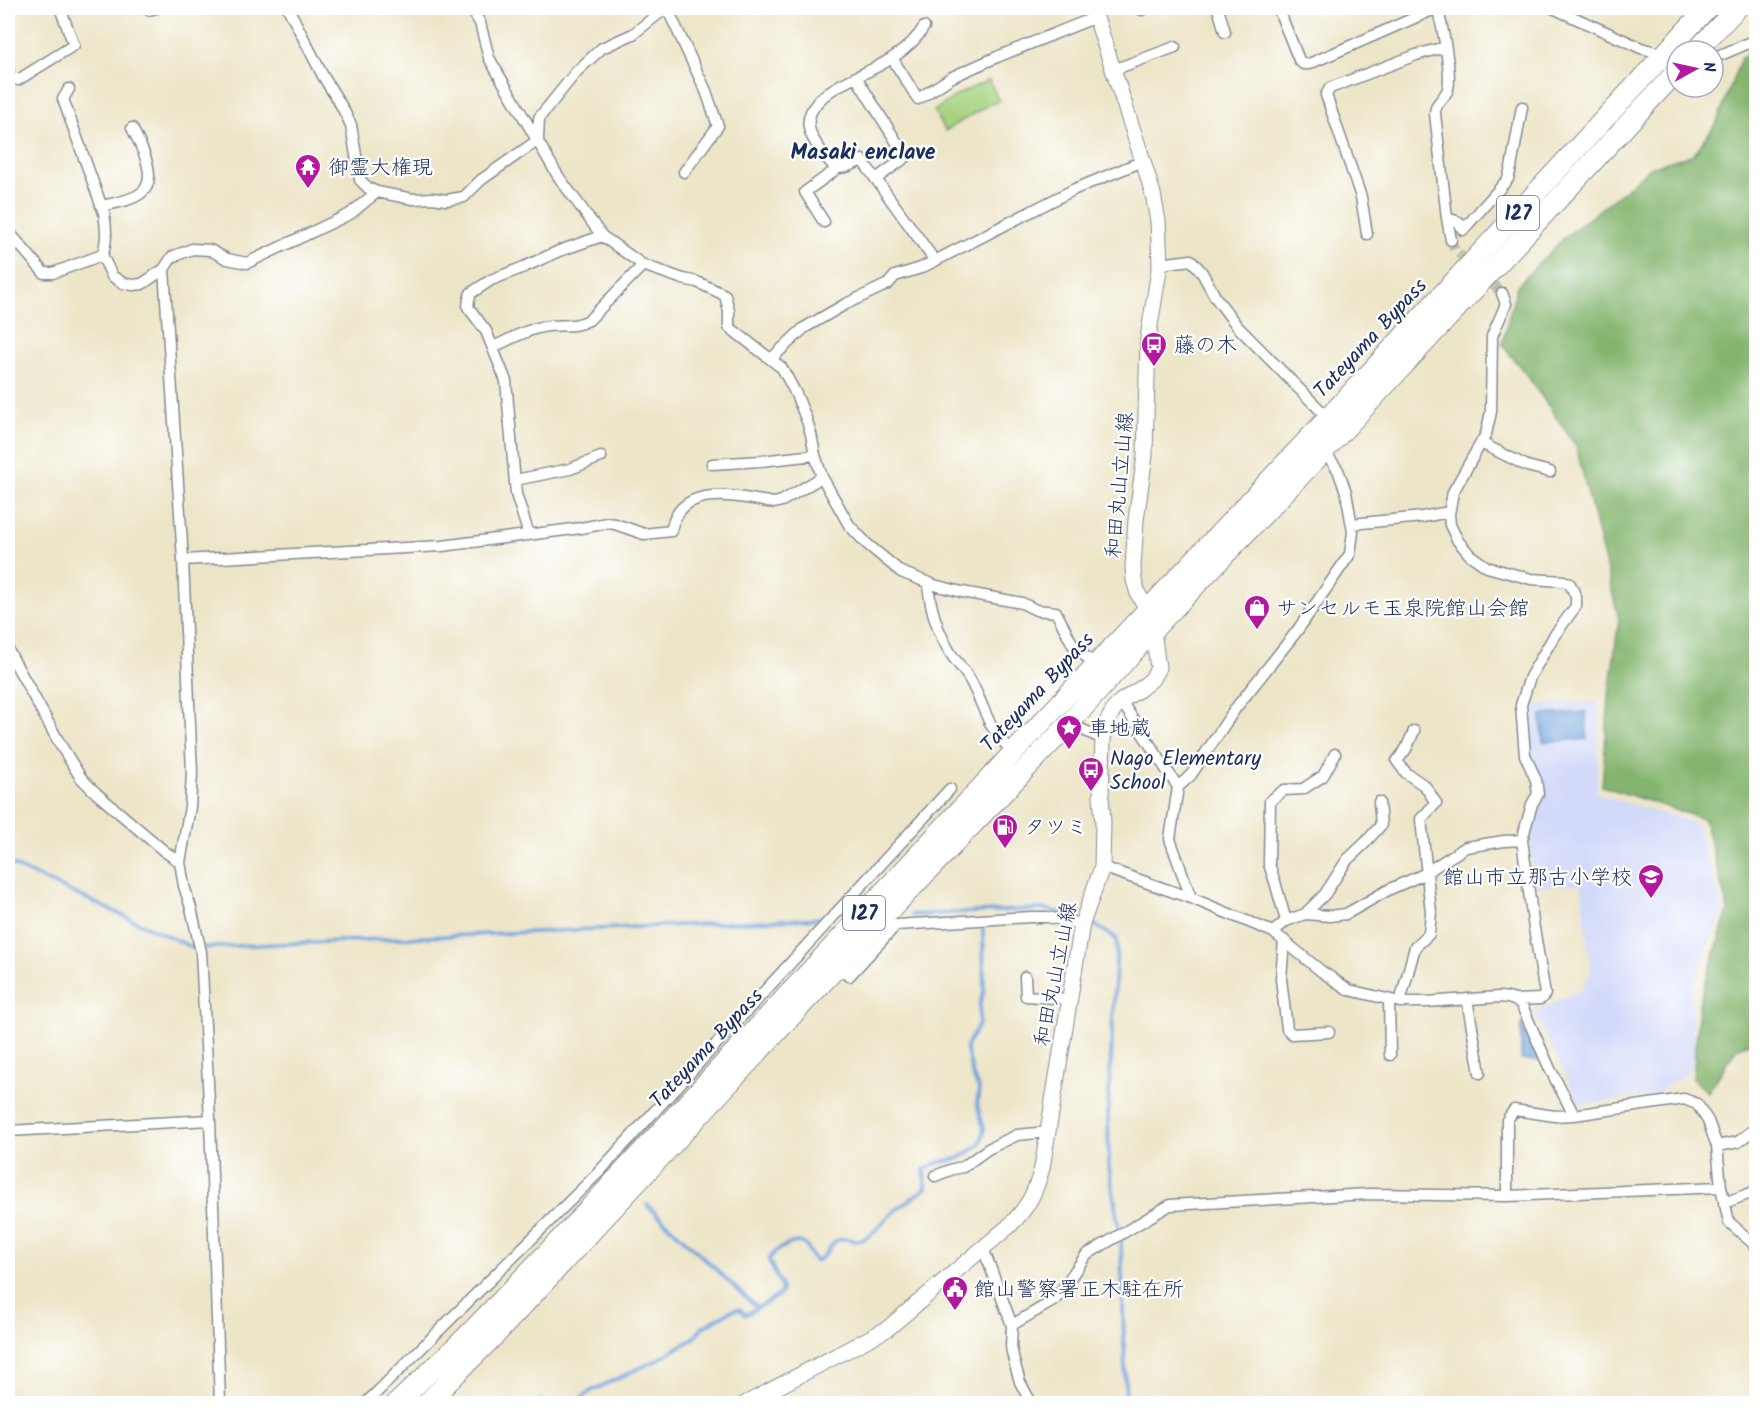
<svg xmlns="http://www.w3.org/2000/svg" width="1764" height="1411" viewBox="0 0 1764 1411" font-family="Kalam,'Klee One',sans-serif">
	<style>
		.built { fill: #d2d9f9 }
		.green { fill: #a6d37f; stroke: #60816e; stroke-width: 1.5 }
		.forest { fill: #84b56e; stroke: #507266; stroke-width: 1.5 }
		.water { fill: #71a3dc; stroke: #46699d; stroke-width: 1.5 }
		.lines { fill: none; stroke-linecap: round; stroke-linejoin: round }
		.stream { stroke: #71a3dc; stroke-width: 4 }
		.street-tunnel { stroke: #c3c1b2; stroke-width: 10; stroke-dasharray: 10 5; stroke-linecap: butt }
		.street-casing { stroke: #848a92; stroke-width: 13 }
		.secondary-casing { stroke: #848a92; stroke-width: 17 }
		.highway-casing { stroke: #848a92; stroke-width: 22 }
		.street { stroke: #fff; stroke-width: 10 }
		.secondary { stroke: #fff; stroke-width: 15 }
		.highway { stroke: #fff; stroke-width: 20 }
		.labels { text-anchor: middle; stroke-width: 4.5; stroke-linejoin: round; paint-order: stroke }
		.shield { fill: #fff; stroke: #5f6d8e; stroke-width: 1.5 }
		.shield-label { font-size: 20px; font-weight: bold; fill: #1b2f5e }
		.poi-label { font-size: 21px; fill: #1b2f5e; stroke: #fff; text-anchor: start }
		.street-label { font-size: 21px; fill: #1b2f5e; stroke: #fff }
		.neighbourhood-label { font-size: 22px; font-weight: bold; fill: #1b2f5e; stroke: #fff }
	</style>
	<rect width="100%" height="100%" fill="#fff"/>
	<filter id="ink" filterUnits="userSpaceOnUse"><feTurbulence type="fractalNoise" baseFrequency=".0167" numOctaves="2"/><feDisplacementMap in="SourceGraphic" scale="12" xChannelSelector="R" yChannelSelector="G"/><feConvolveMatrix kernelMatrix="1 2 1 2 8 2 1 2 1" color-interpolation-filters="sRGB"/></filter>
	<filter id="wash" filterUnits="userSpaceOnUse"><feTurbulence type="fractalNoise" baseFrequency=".008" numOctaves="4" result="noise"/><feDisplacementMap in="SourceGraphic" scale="24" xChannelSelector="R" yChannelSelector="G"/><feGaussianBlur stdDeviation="1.35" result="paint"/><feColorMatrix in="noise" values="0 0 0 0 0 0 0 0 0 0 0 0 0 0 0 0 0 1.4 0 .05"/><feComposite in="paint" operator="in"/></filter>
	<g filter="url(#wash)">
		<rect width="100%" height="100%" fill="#ede5c7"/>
		<path class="built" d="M 1599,702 L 1597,794 L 1696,823 L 1724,913 L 1708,946 L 1691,994 L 1694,1053 L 1688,1072 L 1655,1095 L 1580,1105 L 1534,1012 L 1580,990 L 1591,973 L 1581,884 L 1533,887 L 1530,839 L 1544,783 L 1529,752 L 1528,705 Z"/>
		<path class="green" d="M 989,80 L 999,101 L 986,106 L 945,131 L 934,111 L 957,95 Z"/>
		<path class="forest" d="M 1756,51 L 1756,1039 L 1736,1049 L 1708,1092 L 1693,1079 L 1699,1004 L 1728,910 L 1704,819 L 1602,786 L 1610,686 L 1619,619 L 1576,446 L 1529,378 L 1502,344 L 1517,286 L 1564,238 L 1631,185 L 1651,167 L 1694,154 L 1717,122 L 1741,58 Z"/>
		<path class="water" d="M 1586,712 L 1587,739 L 1543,742 L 1541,715 Z
			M 1521,1023 L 1539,1061 L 1521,1060 Z"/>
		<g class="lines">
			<path class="stream" d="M 8,863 L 194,948 L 826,918
				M 912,915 L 1041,909 L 1076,915
				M 1090,920 L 1096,926 L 1116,938 L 1117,945 L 1108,1112 L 1109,1167 L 1121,1241 L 1126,1404
				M 647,1205 L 753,1304 L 758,1307
				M 541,1400 L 545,1404
				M 573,1404 L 591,1391 L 657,1360 L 693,1339 L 703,1327 L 730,1311 L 737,1309 L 741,1310 L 745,1315 L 778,1296 L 782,1291 L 781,1286 L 769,1260 C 773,1251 794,1238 804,1244 C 809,1247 810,1256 815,1261 C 827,1258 828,1245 838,1240 C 846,1236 853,1243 861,1240 C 874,1236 882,1222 892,1213 C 903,1204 915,1197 926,1188 L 924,1170 L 937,1163 L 960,1158 L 979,1145 L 982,1138 L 984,1129 L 977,1104 L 979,1089 L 973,1076 L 966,1047 L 979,1024 L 980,1002 L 984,991 L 983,928"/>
		</g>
	</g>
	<g filter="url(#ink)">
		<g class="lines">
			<path class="street-tunnel" d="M 1451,240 L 1455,250 L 1502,293"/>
			<defs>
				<path id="street" d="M 288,8 L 323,76 L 342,107 L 351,125 L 360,180 L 368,188 L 377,192 L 413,199 L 433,198 L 446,200 L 464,197 L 481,180 L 538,140
					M 471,8 L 480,23 L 489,58 L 558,176 L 602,236 L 643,265 L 683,279 L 697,282 L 725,295 L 729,311 L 729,327 L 782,368 L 796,394 L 807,421 L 811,434 L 815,455 L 822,477 L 849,525 L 867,544 L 901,572 L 934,585 L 962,592 L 1022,603 L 1036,610 L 1056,612 L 1074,647 L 1096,665
					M 667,8 L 706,91 L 718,126 L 684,172
					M 1141,8 L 1142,10
					M 1218,8 L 1225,32
					M 1278,8 L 1299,60 L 1303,64 L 1309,64 L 1437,8
					M 1437,8 C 1442,23 1452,74 1448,89 C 1444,100 1435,102 1435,114 L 1447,218 L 1451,240
					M 1553,8 L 1641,48 L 1677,58
					M 149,10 L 156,8
					M 924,27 C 909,52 880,66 854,78 C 838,86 820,94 811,112 C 803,128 816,145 826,157 C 829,161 832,165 836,167 C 844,170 855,163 862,160 L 935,261
					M 1713,57 L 1723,54 L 1756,40
					M 892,58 L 918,99 L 952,77 L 997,57 L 1096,17
					M 1113,70 L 1175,47
					M 8,71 L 10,77 L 18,80 L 74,45 L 60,8
					M 856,77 L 906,157 L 876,179
					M 69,89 L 63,99 L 104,213 C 106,227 108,241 102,255 L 112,276 L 123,283 L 133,285 L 142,284 L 151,278 L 164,269 L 172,257 L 192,249 L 210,250 L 227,259 L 247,263 L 350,214 L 377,192
					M 538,140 L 539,118 L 577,71 L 602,48 L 633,34 L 666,8
					M 101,206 C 114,203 131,201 141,193 C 160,179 140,144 132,128
					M 1447,218 L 1459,222 L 1463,230 L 1508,179 L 1511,168 L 1522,107
					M 824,222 L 805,192 L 838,168
					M 8,231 L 44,273 L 53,273 L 102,255
					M 1367,234 L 1361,197 L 1326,95 L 1330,88 L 1416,55 L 1445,47
					M 1160,264 L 1191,260 L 1201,271 L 1216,298 L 1237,326 L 1328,418
					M 164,269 L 183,560 L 192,773 L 190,807 L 180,862 L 184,886 L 191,908 L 201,952 L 210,1120 L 220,1404
					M 1502,293 L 1506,304 L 1492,336 L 1491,412 L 1486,434 L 1453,492 L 1449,514 L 1450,525 L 1458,541 L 1470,555 L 1487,567 L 1531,579 L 1564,581 L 1570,584 L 1576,597 L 1576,606 L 1554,636 L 1530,677 L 1521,705 L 1525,755 L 1536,780 L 1538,794 L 1532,804 L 1522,840 L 1533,922 L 1545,994 L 1541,999 L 1515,1000
					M 493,347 C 509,340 525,330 542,327 C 560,323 573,329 589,320 L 643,265
					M 771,359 L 804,328 L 844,305 L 888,284 L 895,276 L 921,268 L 1075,189 L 1143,161
					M 1481,443 L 1527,466 L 1550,472
					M 712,464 L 761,461 L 815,455
					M 515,480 L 570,469 L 601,457
					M 1352,524 L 1422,517 L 1449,512
					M 529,535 L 516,494 L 506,381 L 486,331 L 468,307 L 469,299 L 471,293 L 491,280 L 524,267 L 559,251 L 602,236
					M 183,560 L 442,546 L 581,528 L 607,523 L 615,524 L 644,534 L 671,531 C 680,481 738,497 774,503 L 782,501 L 822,477
					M 928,583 C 930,609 937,631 951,654 C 957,663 965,671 970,680 C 978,694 983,709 990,723 C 996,734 1005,743 1013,753
					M 8,650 L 60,744 L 81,778 L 96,793 L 164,851 L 180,862
					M 1121,701 L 1178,787
					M 1066,727 L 1083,730 L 1103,739
					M 1102,867 L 1191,898 L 1273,932 L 1321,971 L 1349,990 L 1400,1002 L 1426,1002 L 1499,997 C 1508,997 1514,999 1521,1004 L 1550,1069 L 1574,1115 L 1684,1099 L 1697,1104 L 1708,1121 L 1717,1146 L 1721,1187 L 1729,1222 L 1756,1246
					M 1191,898 L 1170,839 L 1178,787 L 1191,775 L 1235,709 L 1297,631 L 1350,554 L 1353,532 L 1346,492 L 1338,470 L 1324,451
					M 1305,914 L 1325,894 L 1347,860 L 1365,843 L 1381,825 L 1379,802
					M 1286,921 L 1275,882 L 1269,864 L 1270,801 L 1284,790 L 1303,789 L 1323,776 L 1335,754
					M 1273,932 L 1286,921 L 1305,914 L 1330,916 L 1346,914 L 1390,889 L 1422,875 L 1466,847 L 1504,841 L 1522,840
					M 1284,940 L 1281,979 L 1287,1029 L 1292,1034 L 1329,1032
					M 838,966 L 849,976 L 896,925 L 1031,917 L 1047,917 L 1082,924
					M 1025,977 L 1026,996 L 1070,999
					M 1467,999 L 1480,1073
					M 1389,1000 L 1390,1055
					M 1400,1002 L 1415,947 L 1429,934 L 1431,912 L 1421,819 L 1436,803 L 1425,786 L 1406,773 L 1397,761 L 1406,749 L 1414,731
					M 8,1131 L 210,1120
					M 1717,1146 L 1738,1142 L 1756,1128
					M 935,1176 L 953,1169 L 963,1167 L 988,1149 L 1017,1135 L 1048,1132
					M 1507,1196 L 1507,1120 L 1514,1110 L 1555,1116 L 1574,1115
					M 1724,1203 L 1756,1191
					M 983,1248 L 1012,1325 L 1011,1347 L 1014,1361 L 1020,1382 L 1030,1401 L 1030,1404
					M 1012,1325 L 1055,1300 L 1086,1255 L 1170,1205 L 1369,1194 L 1507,1196 L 1721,1187
					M 365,1404 L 598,1173 L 950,789"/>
				<path id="secondary" d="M 745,1404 L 887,1329 L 1008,1227 C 1027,1209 1035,1194 1042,1168 L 1082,924 L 1102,867 L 1103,822 L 1101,796 L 1103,739 L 1107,722 L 1114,709 L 1121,701 L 1140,689 L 1152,679 L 1158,668 L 1153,630 L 1147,609 L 1138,594 L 1134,580 L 1133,567 L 1136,520 L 1145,455 L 1148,338 L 1160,264 L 1158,221 L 1153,194 L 1143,161 L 1093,8"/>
				<path id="highway" d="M 1696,51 L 1737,8
					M 396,1404 L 466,1337 L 571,1228 L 1013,753 L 1328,418 L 1707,8
					M 426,1404 L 499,1331 L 878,923 L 1066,727 L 1153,630 L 1324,451 L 1677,71"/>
			</defs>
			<use href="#street" class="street-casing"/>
			<use href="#secondary" class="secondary-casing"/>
			<use href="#highway" class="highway-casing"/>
			<use href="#street" class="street"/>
			<use href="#secondary" class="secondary"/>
			<use href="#highway" class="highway"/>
		</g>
	</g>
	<defs>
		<symbol id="temple-pin" viewBox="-11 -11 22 30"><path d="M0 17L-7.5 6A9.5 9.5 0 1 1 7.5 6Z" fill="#b5179e" stroke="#fff"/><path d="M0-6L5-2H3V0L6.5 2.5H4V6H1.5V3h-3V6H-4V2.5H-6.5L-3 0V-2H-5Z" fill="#fff"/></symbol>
		<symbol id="bus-pin" viewBox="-11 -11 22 30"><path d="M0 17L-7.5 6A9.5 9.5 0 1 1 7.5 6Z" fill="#b5179e" stroke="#fff"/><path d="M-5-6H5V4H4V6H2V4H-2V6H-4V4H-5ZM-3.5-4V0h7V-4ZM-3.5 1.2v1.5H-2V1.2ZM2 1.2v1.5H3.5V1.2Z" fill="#fff"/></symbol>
		<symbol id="shop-pin" viewBox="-11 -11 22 30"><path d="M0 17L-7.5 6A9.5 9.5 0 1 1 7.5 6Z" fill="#b5179e" stroke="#fff"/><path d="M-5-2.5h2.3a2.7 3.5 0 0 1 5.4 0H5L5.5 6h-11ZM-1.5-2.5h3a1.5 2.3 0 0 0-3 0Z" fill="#fff"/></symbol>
		<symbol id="sight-pin" viewBox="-11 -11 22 30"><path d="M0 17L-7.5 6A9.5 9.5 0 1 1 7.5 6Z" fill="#b5179e" stroke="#fff"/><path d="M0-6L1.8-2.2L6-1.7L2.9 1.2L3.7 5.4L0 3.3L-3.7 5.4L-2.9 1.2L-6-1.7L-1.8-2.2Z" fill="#fff"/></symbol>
		<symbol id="fuel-pin" viewBox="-11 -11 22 30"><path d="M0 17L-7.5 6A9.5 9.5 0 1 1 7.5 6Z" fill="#b5179e" stroke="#fff"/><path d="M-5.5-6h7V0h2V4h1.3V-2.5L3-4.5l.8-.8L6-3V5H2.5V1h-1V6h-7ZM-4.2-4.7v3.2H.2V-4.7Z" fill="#fff"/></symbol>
		<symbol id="school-pin" viewBox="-11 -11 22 30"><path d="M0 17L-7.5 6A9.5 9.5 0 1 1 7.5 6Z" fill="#b5179e" stroke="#fff"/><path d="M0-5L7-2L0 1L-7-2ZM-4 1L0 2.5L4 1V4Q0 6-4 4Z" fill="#fff"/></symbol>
		<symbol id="civic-pin" viewBox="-11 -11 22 30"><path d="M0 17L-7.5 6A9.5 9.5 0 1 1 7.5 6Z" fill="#b5179e" stroke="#fff"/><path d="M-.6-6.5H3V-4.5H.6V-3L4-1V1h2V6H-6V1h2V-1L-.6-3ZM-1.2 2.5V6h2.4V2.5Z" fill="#fff"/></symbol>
	</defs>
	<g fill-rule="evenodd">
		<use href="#temple-pin" x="293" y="152" width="30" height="40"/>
		<use href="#bus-pin" x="1139" y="330" width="30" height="40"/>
		<use href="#shop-pin" x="1242" y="593" width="30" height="40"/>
		<use href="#sight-pin" x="1054" y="713" width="30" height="40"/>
		<use href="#bus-pin" x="1076" y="755" width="30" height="40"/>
		<use href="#fuel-pin" x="990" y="812" width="30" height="40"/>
		<use href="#school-pin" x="1636" y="862" width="30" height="40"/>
		<use href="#civic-pin" x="940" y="1274" width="30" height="40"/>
	</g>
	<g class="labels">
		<g class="shield">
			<rect x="1497" y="196" width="42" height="34" rx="4.5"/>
			<rect x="843" y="896" width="42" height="34" rx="4.5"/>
		</g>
		<g class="shield-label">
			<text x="1518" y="220">127</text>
			<text x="864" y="920">127</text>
		</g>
		<g class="poi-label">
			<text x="328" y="174">御霊大権現</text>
			<text x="1174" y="352">藤の木</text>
			<text x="1276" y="615">サンセルモ玉泉院館山会館</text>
			<text x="1088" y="735">車地蔵</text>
			<text x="1110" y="765">Nago Elementary<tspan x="1110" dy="24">School</tspan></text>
			<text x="1024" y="834">タツミ</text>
			<text x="1632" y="884" text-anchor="end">館山市立那古小学校</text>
			<text x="974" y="1296">館山警察署正木駐在所</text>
		</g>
		<g class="street-label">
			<text transform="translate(1370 338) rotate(-47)" y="7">Tateyama Bypass</text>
			<text transform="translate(1119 485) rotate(-85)" y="7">和田丸山立山線</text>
			<text transform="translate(1037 692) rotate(-47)" y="7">Tateyama Bypass</text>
			<text transform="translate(1055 974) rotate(-79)" y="7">和田丸山立山線</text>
			<text transform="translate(706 1048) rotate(-47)" y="7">Tateyama Bypass</text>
		</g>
		<g class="neighbourhood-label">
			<text x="863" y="159">Masaki enclave</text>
		</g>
	</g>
	<rect width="1764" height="1411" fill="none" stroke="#fff" stroke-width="30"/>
	<g transform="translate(1695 69) rotate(82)"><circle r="28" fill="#ffffff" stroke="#a4acbf" stroke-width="1.5"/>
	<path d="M0-4.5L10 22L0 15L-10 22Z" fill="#b5179e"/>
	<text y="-9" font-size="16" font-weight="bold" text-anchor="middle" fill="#1b2f5e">N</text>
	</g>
</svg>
